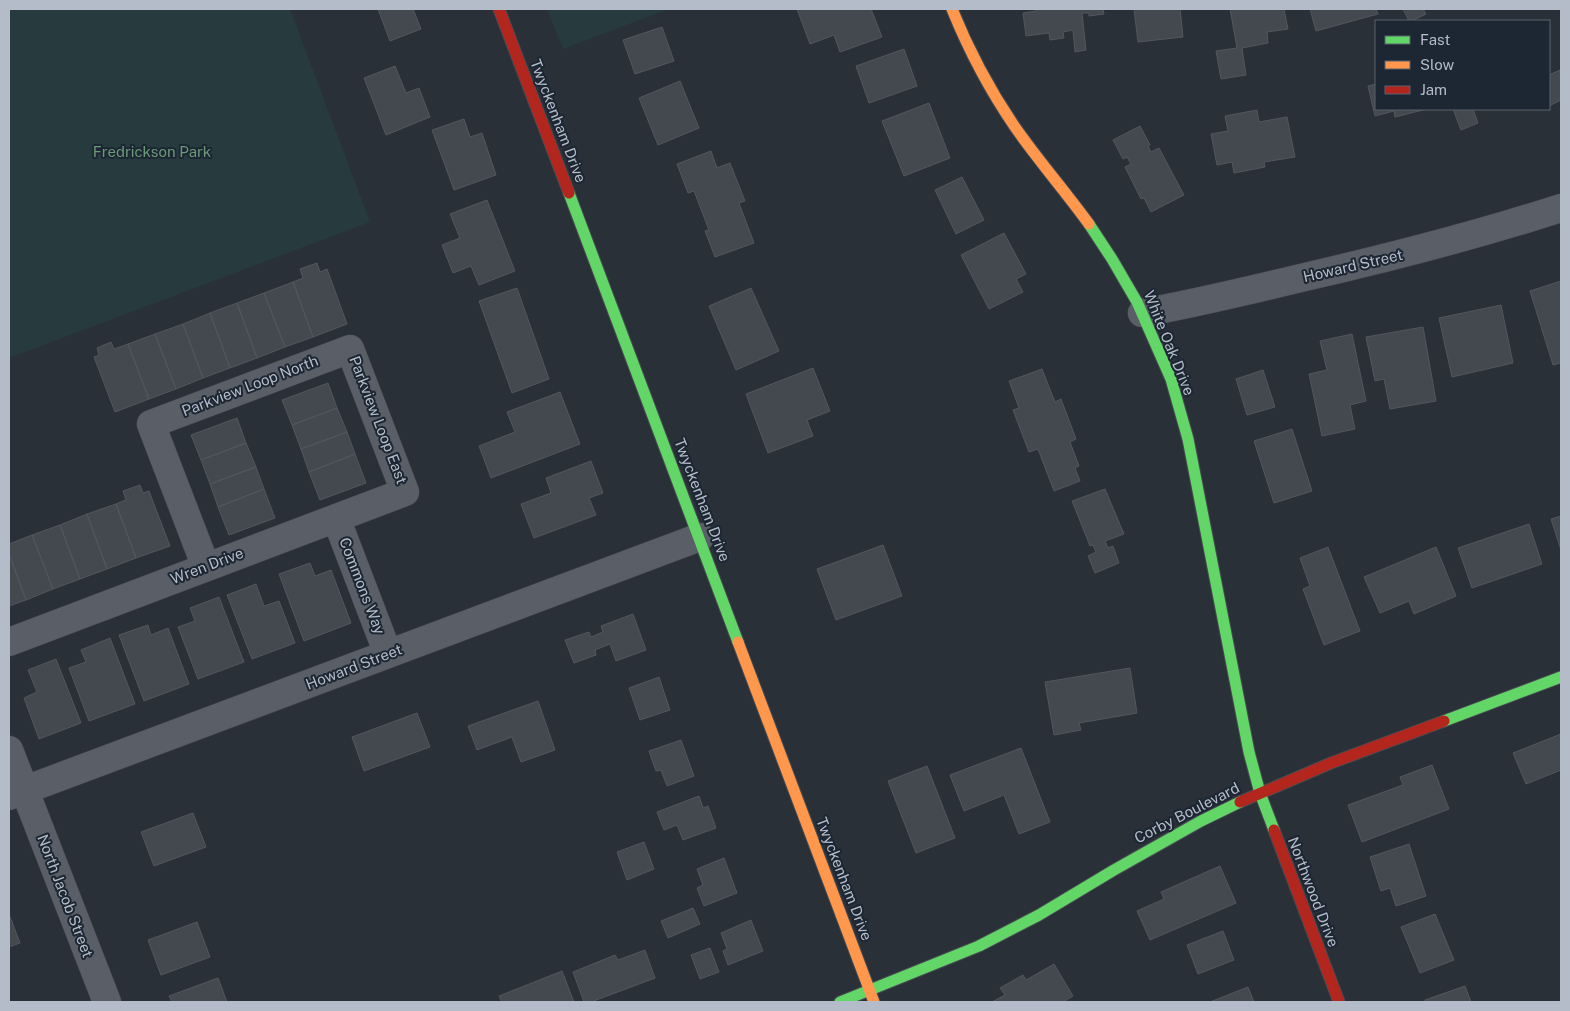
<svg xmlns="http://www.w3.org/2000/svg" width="1570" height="1011" viewBox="0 0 1570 1011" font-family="'Public Sans',sans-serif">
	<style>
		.green { fill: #273a3e }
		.building { fill: #444950; stroke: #52575f }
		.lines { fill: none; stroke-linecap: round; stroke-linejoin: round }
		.street-casing { stroke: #484c53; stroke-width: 29 }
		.fast-casing { stroke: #484c53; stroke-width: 13 }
		.slow-casing { stroke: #484c53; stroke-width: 13 }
		.jam-casing { stroke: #484c53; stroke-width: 13 }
		.street { stroke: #5a5e66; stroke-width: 28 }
		.fast { stroke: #63d668; stroke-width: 11 }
		.slow { stroke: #ff974d; stroke-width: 11 }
		.jam { stroke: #b3261e; stroke-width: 11 }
		.labels { text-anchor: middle; stroke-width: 4; stroke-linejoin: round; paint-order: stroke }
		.street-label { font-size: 15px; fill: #b4bcc9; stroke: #1d2633 }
		.park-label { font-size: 15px; fill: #6b9a76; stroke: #1d2633 }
	</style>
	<rect width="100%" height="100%" fill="#2a3038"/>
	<path class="green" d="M 9,9 L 290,9 L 370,222 L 9,358 Z
		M 547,9 L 669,9 L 563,49 Z"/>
	<path class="building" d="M 378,9 L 413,9 L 421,29 L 390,41 Z
		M 797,9 L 833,9 L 833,10 L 837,9 L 871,9 L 882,37 L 840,52 L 834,35 L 810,44 Z
		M 1036,9 L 1103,9 L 1104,14 L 1089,16 L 1089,13 L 1082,13 L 1086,50 L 1075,52 L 1073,30 L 1063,32 L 1064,38 L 1050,40 L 1049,33 L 1026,36 L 1023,13 L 1036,11 Z
		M 1134,9 L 1180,9 L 1183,37 L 1138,42 Z
		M 1230,9 L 1284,9 L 1288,29 L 1267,32 L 1268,43 L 1242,48 L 1246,75 L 1221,79 L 1216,51 L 1237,48 Z
		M 1310,9 L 1376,9 L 1378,14 L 1316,31 Z
		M 1403,9 L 1423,9 L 1426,14 L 1412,21 L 1409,21 Z
		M 662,27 L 674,61 L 635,74 L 623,40 Z
		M 904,49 L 917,86 L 869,103 L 856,66 Z
		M 395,66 L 406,93 L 419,88 L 430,117 L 386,135 L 364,78 Z
		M 1560,70 L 1561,100 L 1549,106 L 1549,75 Z
		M 680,81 L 699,128 L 658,145 L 639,98 Z
		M 1376,84 L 1376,109 L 1427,109 L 1395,117 L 1394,111 L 1375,116 L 1368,86 Z
		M 929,103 L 950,158 L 904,176 L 882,121 Z
		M 1453,109 L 1473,109 L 1478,123 L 1461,130 Z
		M 1257,110 L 1259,122 L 1287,117 L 1295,157 L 1264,162 L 1265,167 L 1234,173 L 1232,162 L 1217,165 L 1211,134 L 1228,131 L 1225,116 Z
		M 464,119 L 470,137 L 482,133 L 496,175 L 454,190 L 432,130 Z
		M 1140,126 L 1150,145 L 1148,146 L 1151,152 L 1159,148 L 1184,195 L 1151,212 L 1144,198 L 1141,199 L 1125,167 L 1131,164 L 1127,157 L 1123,159 L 1113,140 Z
		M 711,151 L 717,168 L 730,163 L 745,201 L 739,203 L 754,243 L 715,257 L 705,231 L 709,230 L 694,191 L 688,193 L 677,164 Z
		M 962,177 L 984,220 L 956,234 L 935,190 Z
		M 487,200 L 515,271 L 479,285 L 471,266 L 453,273 L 442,245 L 460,238 L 450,214 Z
		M 1004,233 L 1026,274 L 1016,279 L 1023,292 L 989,309 L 961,255 Z
		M 317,263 L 320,272 L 327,269 L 347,324 L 313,337 L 293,282 L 303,278 L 300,269 Z
		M 1561,281 L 1561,363 L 1553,365 L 1530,291 Z
		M 293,282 L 313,337 L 285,347 L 264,293 Z
		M 517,288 L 549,379 L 512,393 L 479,301 Z
		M 751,288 L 779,351 L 736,370 L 709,306 Z
		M 264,293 L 285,347 L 257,358 L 237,303 Z
		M 237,303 L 257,358 L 230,368 L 210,313 Z
		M 1501,305 L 1513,363 L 1452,377 L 1439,318 Z
		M 210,313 L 230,368 L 203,378 L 183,324 Z
		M 183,324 L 203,378 L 176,389 L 155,334 Z
		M 1423,327 L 1436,401 L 1390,409 L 1384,379 L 1375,381 L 1366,337 Z
		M 155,334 L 176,389 L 149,399 L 128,344 Z
		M 1352,334 L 1366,401 L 1350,405 L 1355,429 L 1322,436 L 1309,374 L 1327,370 L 1320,341 Z
		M 111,342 L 114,349 L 128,344 L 149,399 L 115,412 L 94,357 L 99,355 L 97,348 Z
		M 813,368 L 830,411 L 807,420 L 813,436 L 768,453 L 746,394 Z
		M 1042,369 L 1055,402 L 1061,399 L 1076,439 L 1070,442 L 1079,466 L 1075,468 L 1080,481 L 1054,491 L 1038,449 L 1029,452 L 1013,410 L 1019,408 L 1009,381 Z
		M 1263,370 L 1275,407 L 1247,415 L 1236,379 Z
		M 328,383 L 337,408 L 292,425 L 282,400 Z
		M 560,392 L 580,444 L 491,478 L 479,446 L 515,432 L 507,412 Z
		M 337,408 L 347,432 L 301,449 L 292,425 Z
		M 237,418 L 246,443 L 201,460 L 191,435 Z
		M 1292,429 L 1312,491 L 1274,503 L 1254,441 Z
		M 347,432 L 355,454 L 309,472 L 301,449 Z
		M 246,443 L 256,467 L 210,484 L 201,460 Z
		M 355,454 L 366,483 L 320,500 L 309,472 Z
		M 591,461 L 603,493 L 589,498 L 596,515 L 534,538 L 521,504 L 551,493 L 546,478 Z
		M 256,467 L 264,489 L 218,507 L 210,484 Z
		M 140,485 L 143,493 L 149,491 L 170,546 L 136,558 L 116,504 L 126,500 L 123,491 Z
		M 264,489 L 275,518 L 229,535 L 218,507 Z
		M 1105,489 L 1124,534 L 1105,541 L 1108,548 L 1113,546 L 1119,563 L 1095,573 L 1088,556 L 1096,552 L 1093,545 L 1090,546 L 1072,501 Z
		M 116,504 L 136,558 L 107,569 L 87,514 Z
		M 87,514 L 107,569 L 80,579 L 60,525 Z
		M 1561,516 L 1561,550 L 1551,519 Z
		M 1529,524 L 1542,564 L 1472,588 L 1458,548 Z
		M 60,525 L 80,579 L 53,589 L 32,535 Z
		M 32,535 L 53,589 L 26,600 L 9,554 L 9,544 Z
		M 883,545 L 902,596 L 836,620 L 817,569 Z
		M 1328,547 L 1360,631 L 1324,645 L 1303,589 L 1310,586 L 1300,558 Z
		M 1436,547 L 1456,596 L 1414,614 L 1409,601 L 1380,613 L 1364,577 Z
		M 9,554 L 26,600 L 9,606 Z
		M 310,563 L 315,576 L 331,570 L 351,623 L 304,641 L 279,574 Z
		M 256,584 L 264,606 L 279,601 L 295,643 L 252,659 L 227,595 Z
		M 219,597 L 244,662 L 198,679 L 178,627 L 195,621 L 190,608 Z
		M 633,614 L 646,650 L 616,661 L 610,644 L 595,650 L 596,655 L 574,663 L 565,640 L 589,632 L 591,637 L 603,632 L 601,626 Z
		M 148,625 L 151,635 L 168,628 L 189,684 L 144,701 L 119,635 Z
		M 110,638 L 135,704 L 89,721 L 69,668 L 86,662 L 81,650 Z
		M 56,659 L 81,723 L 39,739 L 24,698 L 37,692 L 28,670 Z
		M 1130,668 L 1137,713 L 1079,723 L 1081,730 L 1054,735 L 1045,682 Z
		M 659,677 L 670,710 L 640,720 L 629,688 Z
		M 538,701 L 555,750 L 521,762 L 512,737 L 477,750 L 468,726 Z
		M 417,713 L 430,747 L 364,771 L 352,737 Z
		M 1561,734 L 1561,770 L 1526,784 L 1513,753 Z
		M 681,740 L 694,776 L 667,786 L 661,770 L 656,771 L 649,751 Z
		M 1021,748 L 1050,822 L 1019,834 L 1004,795 L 964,811 L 950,775 Z
		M 1432,765 L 1449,809 L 1362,842 L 1348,805 L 1403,785 L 1400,777 Z
		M 927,766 L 955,838 L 916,853 L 888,781 Z
		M 699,796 L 703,808 L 708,806 L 716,828 L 683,840 L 677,825 L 664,830 L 657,812 Z
		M 193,813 L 206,847 L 154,866 L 141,832 Z
		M 644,842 L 654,869 L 627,880 L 617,852 Z
		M 1409,844 L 1426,896 L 1396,906 L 1390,888 L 1381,891 L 1370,857 Z
		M 724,858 L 737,893 L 704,906 L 697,888 L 703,885 L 697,869 Z
		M 1220,866 L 1236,903 L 1150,940 L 1137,911 L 1164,899 L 1161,892 Z
		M 693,908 L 700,924 L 668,938 L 661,921 Z
		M 9,914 L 20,943 L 9,947 Z
		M 1435,914 L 1454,960 L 1420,973 L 1401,927 Z
		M 751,920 L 763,951 L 728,965 L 723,951 L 727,949 L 721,933 Z
		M 197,922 L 210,957 L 161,975 L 148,940 Z
		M 1223,931 L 1234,960 L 1198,974 L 1187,945 Z
		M 710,948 L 719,972 L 700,979 L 691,955 Z
		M 645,950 L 655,978 L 591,1002 L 584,1002 L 573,972 L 615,955 L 618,960 Z
		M 1054,964 L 1073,996 L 1063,1002 L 992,1002 L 1005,995 L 1000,988 L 1023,975 L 1026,980 Z
		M 562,971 L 574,1002 L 502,1002 L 499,996 Z
		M 218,978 L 227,1002 L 172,1002 L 169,996 Z
		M 1465,986 L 1471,1002 L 1426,1002 L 1425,1000 Z
		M 1248,987 L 1254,1002 L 1210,1002 Z"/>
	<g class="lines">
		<defs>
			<path id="street" d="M 1142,313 C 1197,303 1251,290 1305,277 C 1392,257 1477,235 1561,208
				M 336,518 L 388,654
				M 9,642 L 405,492 L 350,349 L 151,424 L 206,567
				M 9,750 L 107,1002
				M 9,796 L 700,537"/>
			<path id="fast" d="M 569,193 L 738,642
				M 1089,224 L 1112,259 L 1137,302 L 1171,379 L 1188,439 L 1249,752 L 1260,793 L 1274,830
				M 1444,721 L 1561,677
				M 840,1002 L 979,946 L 1039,915 L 1114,870 L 1201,821 L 1240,802"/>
			<path id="slow" d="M 952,9 C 969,51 989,89 1015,127 C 1038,160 1065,191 1089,224
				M 738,642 L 874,1002"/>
			<path id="jam" d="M 499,9 L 569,193
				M 1240,802 L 1331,763 L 1444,721
				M 1274,830 L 1339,1002"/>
		</defs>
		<use href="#street" class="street-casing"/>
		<use href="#fast" class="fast-casing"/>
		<use href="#slow" class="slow-casing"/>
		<use href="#jam" class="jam-casing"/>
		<use href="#street" class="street"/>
		<use href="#fast" class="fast"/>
		<use href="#slow" class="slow"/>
		<use href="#jam" class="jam"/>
	</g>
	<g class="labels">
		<g class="street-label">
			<text transform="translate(558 121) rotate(69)" y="5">Twyckenham Drive</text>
			<text transform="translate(1353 266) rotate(-13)" y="5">Howard Street</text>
			<text transform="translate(1169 343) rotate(68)" y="5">White Oak Drive</text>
			<text transform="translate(250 386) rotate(-21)" y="5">Parkview Loop North</text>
			<text transform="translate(378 420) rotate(69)" y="5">Parkview Loop East</text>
			<text transform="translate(702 500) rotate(69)" y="5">Twyckenham Drive</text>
			<text transform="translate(207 566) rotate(-21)" y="5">Wren Drive</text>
			<text transform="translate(362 586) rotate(69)" y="5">Commons Way</text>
			<text transform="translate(354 667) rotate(-21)" y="5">Howard Street</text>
			<text transform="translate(1187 813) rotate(-27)" y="5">Corby Boulevard</text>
			<text transform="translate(844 879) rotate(69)" y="5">Twyckenham Drive</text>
			<text transform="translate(1313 892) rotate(69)" y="5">Northwood Drive</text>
			<text transform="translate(65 896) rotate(69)" y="5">North Jacob Street</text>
		</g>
		<g class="park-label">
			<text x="152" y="157">Fredrickson Park</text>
		</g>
	</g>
	<rect width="1570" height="1011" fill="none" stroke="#b4bcc9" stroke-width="20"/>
	<rect x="1375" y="20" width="175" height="90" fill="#1d2633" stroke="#59626f"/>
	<rect x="1385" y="36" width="25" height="8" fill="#63d668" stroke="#59626f"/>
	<text x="1420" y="45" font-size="15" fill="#b4bcc9">Fast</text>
	<rect x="1385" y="61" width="25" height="8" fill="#ff974d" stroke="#59626f"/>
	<text x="1420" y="70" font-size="15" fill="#b4bcc9">Slow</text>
	<rect x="1385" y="86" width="25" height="8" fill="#b3261e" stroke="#59626f"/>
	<text x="1420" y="95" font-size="15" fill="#b4bcc9">Jam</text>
</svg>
